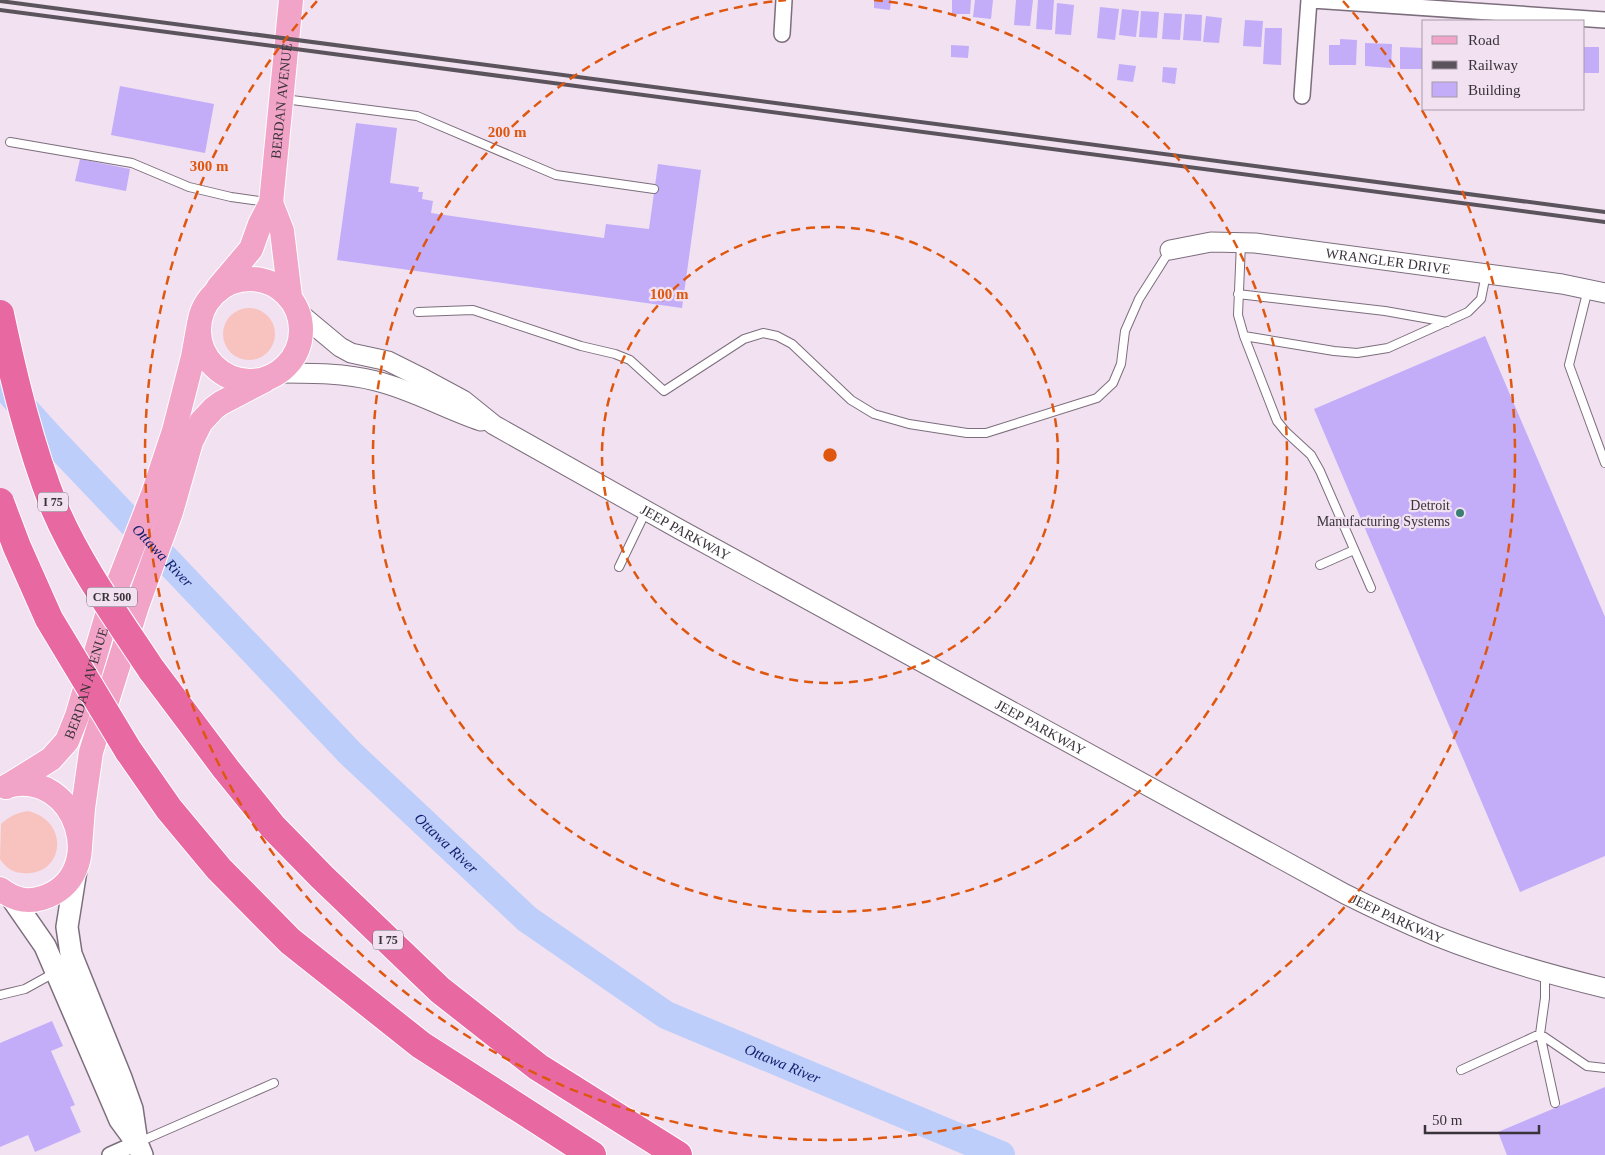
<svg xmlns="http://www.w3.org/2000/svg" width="1605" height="1155" viewBox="0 0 1605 1155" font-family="'Times New Roman',serif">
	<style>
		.green { fill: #f8c3be }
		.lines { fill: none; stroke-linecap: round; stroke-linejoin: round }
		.river { stroke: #bdcefa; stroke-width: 28 }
		.building { fill: #c3adf9 }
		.service-casing { stroke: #7c6e7c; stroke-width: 10 }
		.minor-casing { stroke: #7c6e7c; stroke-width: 18 }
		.tertiary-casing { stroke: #7c6e7c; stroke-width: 21 }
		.secondary-casing { stroke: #7c6e7c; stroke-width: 24 }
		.primary-casing { stroke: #fff; stroke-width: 26 }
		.motorway-casing { stroke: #fff; stroke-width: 30 }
		.service { stroke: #fff; stroke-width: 8 }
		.minor { stroke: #fff; stroke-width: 15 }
		.tertiary { stroke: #fff; stroke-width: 19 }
		.secondary { stroke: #fff; stroke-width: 21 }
		.primary { stroke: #f1a4c7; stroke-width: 24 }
		.motorway { stroke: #e868a1; stroke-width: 28 }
		.rail { stroke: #5c545c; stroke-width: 4 }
		.motorway-bridge-casing { stroke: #fff; stroke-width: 30; stroke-linecap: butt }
		.motorway-bridge { stroke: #e868a1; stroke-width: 28 }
		.ring { fill: none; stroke: #df570e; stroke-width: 2.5; stroke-dasharray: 9 6 }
		.poi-dot { fill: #3a7f73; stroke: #f1e1f1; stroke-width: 2 }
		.labels { text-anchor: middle; stroke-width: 4.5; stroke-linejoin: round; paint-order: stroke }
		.shield { fill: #f1e1f1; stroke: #706770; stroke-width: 1 }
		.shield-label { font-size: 12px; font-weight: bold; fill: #393339 }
		.street-label { font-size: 14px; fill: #393339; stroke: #f1e1f1 }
		.poi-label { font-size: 14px; fill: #393339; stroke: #f1e1f1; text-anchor: end }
		.water-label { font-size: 15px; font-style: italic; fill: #0f1d6d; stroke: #f1e1f1 }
		.centre { fill: #df570e; stroke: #f1e1f1; stroke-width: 2.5 }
		.ring-label { font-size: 15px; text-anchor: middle; font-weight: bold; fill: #df570e; stroke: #f1e1f1; stroke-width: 4.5; stroke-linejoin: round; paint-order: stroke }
	</style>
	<rect width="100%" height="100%" fill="#f1e1f1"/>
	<path class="green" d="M223 334a26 26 0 1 1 52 0a26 26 0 1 1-52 0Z
		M 28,811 C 72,822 63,877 23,873 C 13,873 5,867 0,859 L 1,824 C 10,816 16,813 28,811 Z"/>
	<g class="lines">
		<path class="river" id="s1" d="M 0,382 L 48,435 L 350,753 L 527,919 L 666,1015 L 1001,1155"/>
	</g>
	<path class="building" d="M 874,0 L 891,0 L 890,10 L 874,8 Z
		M 952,0 L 971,0 L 970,14 L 952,14 Z
		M 975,0 L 993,0 L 991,19 L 973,17 Z
		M 1016,0 L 1033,0 L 1030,26 L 1014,25 Z
		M 1038,0 L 1054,0 L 1052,30 L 1036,29 Z
		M 1057,3 L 1074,5 L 1071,35 L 1055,34 Z
		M 1100,7 L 1119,9 L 1115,40 L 1097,38 Z
		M 1122,9 L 1139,11 L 1136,37 L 1119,35 Z
		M 1141,11 L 1159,12 L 1157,38 L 1139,37 Z
		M 1164,13 L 1182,14 L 1180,40 L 1162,39 Z
		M 1185,14 L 1202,15 L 1201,41 L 1183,40 Z
		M 1206,16 L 1222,18 L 1219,43 L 1203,42 Z
		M 1245,20 L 1263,21 L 1261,47 L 1243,46 Z
		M 1265,28 L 1282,28 L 1281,65 L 1263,64 Z
		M 1340,39 L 1357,40 L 1356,65 L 1329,65 L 1329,45 L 1340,45 Z
		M 1365,43 L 1392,44 L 1391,68 L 1365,66 Z
		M 951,45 L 969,46 L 968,58 L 951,57 Z
		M 1400,47 L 1424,48 L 1424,69 L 1400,69 Z
		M 1584,47 L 1599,47 L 1599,73 L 1584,73 Z
		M 1119,64 L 1136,66 L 1133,82 L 1117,80 Z
		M 1163,67 L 1177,68 L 1175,84 L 1162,82 Z
		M 120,86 L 214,104 L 205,153 L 111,135 Z
		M 356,123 L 397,128 L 390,183 L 419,187 L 418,192 L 423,192 L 422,199 L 433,201 L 431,213 L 604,238 L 606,224 L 649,229 L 658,164 L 701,170 L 682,308 L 337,260 Z
		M 80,159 L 130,169 L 126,191 L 75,181 Z
		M 1485,336 L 1605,617 L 1605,856 L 1520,892 L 1314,409 Z
		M 52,1021 L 63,1046 L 51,1051 L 75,1105 L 70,1107 L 81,1132 L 35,1152 L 28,1135 L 0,1147 L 0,1043 Z
		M 1605,1087 L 1605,1155 L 1507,1155 L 1498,1132 Z"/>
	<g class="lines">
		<defs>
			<path id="service" d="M 284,99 L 417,116 L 556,175 L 654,189
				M 10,142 L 132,163 L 189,187 L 231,197 L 267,202
				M 1241,243 L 1238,315 L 1244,336 L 1334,351 L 1357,353 L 1388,348 L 1468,312 L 1481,299 L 1486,274
				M 1588,289 L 1569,365 L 1605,463
				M 1238,294 L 1385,311 L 1447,322
				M 418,312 L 473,310 L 581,346 L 615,354 L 630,360 L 664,391 L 744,339 L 763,333 L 777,336 L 792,344 L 851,400 L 874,414 L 909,424 L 967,433 L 986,433 L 1097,398 L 1113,383 L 1121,364 L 1125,331 L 1139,299 L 1170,250
				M 1244,336 L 1277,421 L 1286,432 L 1311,455 L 1320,471 L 1371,588
				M 1320,565 L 1354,550
				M 619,567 L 646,511
				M 1545,973 L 1545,998 L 1540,1034 L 1555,1103
				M 0,995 L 25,989 L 54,973
				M 1461,1070 L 1540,1034 L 1587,1066 L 1605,1068
				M 139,1142 L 274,1083"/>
			<path id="minor" d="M 1312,0 L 1605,20
				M 782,34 L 784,0
				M 1302,96 L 1309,0
				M 110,1155 L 137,1143"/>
			<g id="tertiary">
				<path id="s2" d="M 1170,250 L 1211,242 L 1255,243 L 1562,284 L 1605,293"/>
				<path id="s3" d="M 298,312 L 340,347 L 351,353 L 388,361 L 424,379 L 463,400 L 494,425 L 679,529 L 1345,894 C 1375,909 1405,923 1436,936 C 1491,958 1547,974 1605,988"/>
				<path d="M 280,373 C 312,373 345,373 376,381 C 413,390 445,409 481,421"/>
			</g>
			<path id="secondary" d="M 76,870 L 67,927 L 71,954 L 121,1078 L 132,1109 L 137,1143 L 142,1155
				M 11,897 L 45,946 L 120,1120 L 134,1139"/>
			<g id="primary">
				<path d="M 271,203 L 282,231 L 290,297"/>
				<circle cx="250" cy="330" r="51"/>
				<path id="s4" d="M 218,288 L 251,249 L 260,224 L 271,203 L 291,0"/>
				<path id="s5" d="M 6,787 L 51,759 L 67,741 L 77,716 L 111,602 L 153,494 L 174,431 L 193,357 L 199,324"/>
				<path d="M 80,847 L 83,808 L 91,752 L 137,606 L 171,512 L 191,442 L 201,422 L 214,408 L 221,403 L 265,380"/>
				<path d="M 0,889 C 13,899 26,903 42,898 C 111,876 77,767 7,786"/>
			</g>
			<path id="motorway" d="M 151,669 L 226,769 L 273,827 L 322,877 L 440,990 L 538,1067 L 678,1155
				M 128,750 L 169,809 L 219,869 L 290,941 L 421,1045 L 592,1155"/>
		</defs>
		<use href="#service" class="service-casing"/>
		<use href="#minor" class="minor-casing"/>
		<use href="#tertiary" class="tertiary-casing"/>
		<use href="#secondary" class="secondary-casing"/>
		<use href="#primary" class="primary-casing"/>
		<use href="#motorway" class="motorway-casing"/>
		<use href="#service" class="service"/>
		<use href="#minor" class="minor"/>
		<use href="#tertiary" class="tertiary"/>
		<use href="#secondary" class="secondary"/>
		<use href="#primary" class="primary"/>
		<use href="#motorway" class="motorway"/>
		<path class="rail" d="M 0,1 L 1605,212
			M 0,10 L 1605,222"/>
		<defs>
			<path id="motorway-bridge" d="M 0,314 C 14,380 30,446 55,509 C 79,565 118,619 151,669
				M 0,502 L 17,547 L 49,619 L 128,750"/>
		</defs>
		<use href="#motorway-bridge" class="motorway-bridge-casing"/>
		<use href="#motorway-bridge" class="motorway-bridge"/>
	</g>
	<g class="ring">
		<circle cx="830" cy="455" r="228"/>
		<path d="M874 0A457 457 0 1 1 786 0"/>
		<path d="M1343 1A685 685 0 1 1 317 1"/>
	</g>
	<circle class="poi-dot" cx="1460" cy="513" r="5"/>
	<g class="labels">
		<g class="shield">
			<rect x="38" y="492.5" width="30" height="19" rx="4"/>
			<rect x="87" y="587.5" width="50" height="19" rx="4"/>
			<rect x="373" y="930.5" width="30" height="19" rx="4"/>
		</g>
		<g class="shield-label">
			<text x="53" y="506">I 75</text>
			<text x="112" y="601">CR 500</text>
			<text x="388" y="944">I 75</text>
		</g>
		<g class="street-label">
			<text dy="5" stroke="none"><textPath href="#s4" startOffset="204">BERDAN AVENUE</textPath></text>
			<text dy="5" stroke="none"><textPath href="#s2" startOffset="220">WRANGLER DRIVE</textPath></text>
			<text dy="5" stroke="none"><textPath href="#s3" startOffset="449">JEEP PARKWAY</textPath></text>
			<text dy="5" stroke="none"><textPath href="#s5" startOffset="138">BERDAN AVENUE</textPath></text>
			<text dy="5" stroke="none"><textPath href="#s3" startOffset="854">JEEP PARKWAY</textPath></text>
			<text dy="5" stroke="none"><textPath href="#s3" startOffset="1259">JEEP PARKWAY</textPath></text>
		</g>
		<g class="poi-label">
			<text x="1450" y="510">Detroit<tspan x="1450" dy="16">Manufacturing Systems</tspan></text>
		</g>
		<g class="water-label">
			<text dy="5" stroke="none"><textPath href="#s1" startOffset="238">Ottawa River</textPath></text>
			<text dy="5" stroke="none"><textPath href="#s1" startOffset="642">Ottawa River</textPath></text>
			<text dy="5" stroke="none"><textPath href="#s1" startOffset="1048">Ottawa River</textPath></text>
		</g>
	</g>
	<circle cx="830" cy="455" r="8" class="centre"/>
	<g class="ring-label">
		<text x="507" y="137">200 m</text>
		<text x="209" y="171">300 m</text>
		<text x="669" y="299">100 m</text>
	</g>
	<rect x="1422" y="20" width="162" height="90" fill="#f1e1f1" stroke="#a79ba7"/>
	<rect x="1432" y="36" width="25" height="8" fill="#f1a4c7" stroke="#a79ba7"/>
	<text x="1468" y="45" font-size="15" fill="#393339">Road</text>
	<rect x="1432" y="61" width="25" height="8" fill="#5c545c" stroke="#a79ba7"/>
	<text x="1468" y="70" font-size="15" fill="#393339">Railway</text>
	<rect x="1432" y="82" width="25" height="15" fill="#c3adf9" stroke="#a79ba7"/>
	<text x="1468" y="95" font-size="15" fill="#393339">Building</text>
	<path d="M1425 1125v8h114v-8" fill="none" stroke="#393339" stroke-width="2.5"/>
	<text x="1432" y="1125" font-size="15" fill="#393339" stroke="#f1e1f1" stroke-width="4" paint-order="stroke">50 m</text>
</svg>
